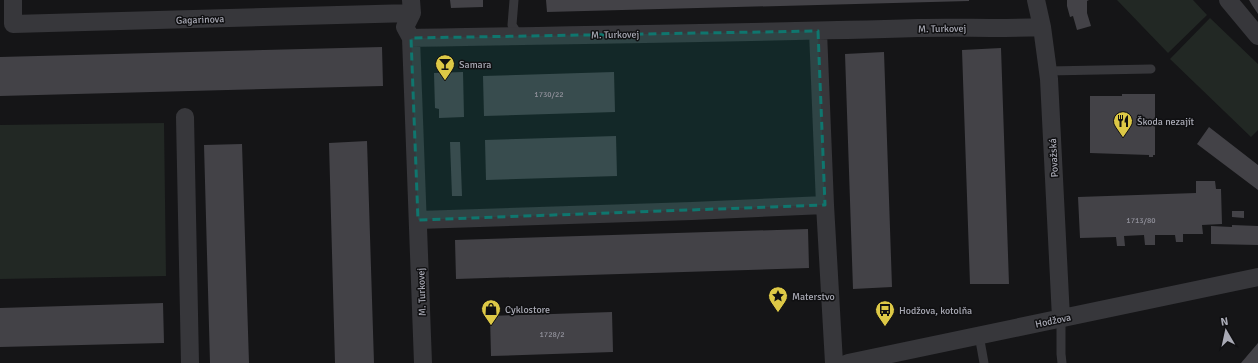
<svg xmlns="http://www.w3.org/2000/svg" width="1258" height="363" viewBox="0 0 1258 363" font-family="Signika,sans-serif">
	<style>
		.green { fill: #222824 }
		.building { fill: #434247 }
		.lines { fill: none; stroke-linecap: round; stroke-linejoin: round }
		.lane { stroke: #37373b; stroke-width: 9 }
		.street { stroke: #37373b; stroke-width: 18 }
		.marked { fill: #0f766e; fill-opacity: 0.2; stroke: #0f766e; stroke-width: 3; stroke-dasharray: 8 5; stroke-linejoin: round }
		.labels { text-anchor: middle; stroke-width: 3; stroke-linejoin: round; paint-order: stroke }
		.number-label { font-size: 8px; fill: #90909a }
		.street-label { font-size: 10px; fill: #a9aab5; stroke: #101012 }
		.poi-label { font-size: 10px; fill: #a9aab5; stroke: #101012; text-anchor: start }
	</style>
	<rect width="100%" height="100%" fill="#151517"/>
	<path class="green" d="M 1117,0 L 1193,0 L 1207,15 L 1168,53 Z
		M 1210,18 L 1258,64 L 1258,130 L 1251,137 L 1170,59 Z
		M 164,123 L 166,276 L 0,279 L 0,125 Z"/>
	<path class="building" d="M 450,0 L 483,0 L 483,7 L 451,8 Z
		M 546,0 L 969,0 L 969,1 L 547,12 Z
		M 1067,0 L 1089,0 L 1087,1 L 1087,13 L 1091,26 L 1077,30 L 1073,16 L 1070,17 L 1067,6 Z
		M 1249,0 L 1258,0 L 1258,14 L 1252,5 Z
		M 382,47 L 383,86 L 0,96 L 0,57 Z
		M 1001,48 L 1009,284 L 970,284 L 962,50 Z
		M 884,52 L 892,287 L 853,289 L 845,54 Z
		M 463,72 L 464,117 L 439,118 L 439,109 L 435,108 L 434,73 Z
		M 614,72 L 615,112 L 484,116 L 483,76 Z
		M 1122,94 L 1155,94 L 1155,155 L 1153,155 L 1153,157 L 1149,157 L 1149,155 L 1090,153 L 1090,96 L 1122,96 Z
		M 1209,127 L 1258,165 L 1258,190 L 1197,144 Z
		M 616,136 L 617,176 L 486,180 L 485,140 Z
		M 367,141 L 374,363 L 335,363 L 329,143 Z
		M 450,142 L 460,142 L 462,196 L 452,196 Z
		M 242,144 L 249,363 L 210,363 L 204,145 Z
		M 1196,181 L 1215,181 L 1216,189 L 1221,189 L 1222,224 L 1202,225 L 1203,234 L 1183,234 L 1183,242 L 1176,242 L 1175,235 L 1155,235 L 1155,245 L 1145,245 L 1144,235 L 1124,236 L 1125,246 L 1117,246 L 1116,237 L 1080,238 L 1078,197 L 1196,193 Z
		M 1232,211 L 1244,211 L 1244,218 L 1232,217 Z
		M 1232,225 L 1258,226 L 1258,245 L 1211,244 L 1211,226 L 1232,227 Z
		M 808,229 L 809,268 L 456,279 L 455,240 Z
		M 163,303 L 164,343 L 0,347 L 0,308 Z
		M 612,312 L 613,352 L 491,356 L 490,316 Z
		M 1258,343 L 1258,363 L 1241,363 Z"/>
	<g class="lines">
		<path class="lane" d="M 514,0 L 512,25 L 519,36
			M 1048,71 L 1151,69
			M 1061,318 L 1061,354 L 1062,363
			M 979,335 L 984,363"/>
		<path class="street" d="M 13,0 L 13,24 L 412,13
			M 411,0 L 412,13 L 405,27 L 411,38 L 423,363
			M 1036,0 L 1042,27 L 1049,79 L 1061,318
			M 1228,0 L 1258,36
			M 818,31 L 825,205 L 834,363
			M 411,38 C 580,35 749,33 918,28 C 959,27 1000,29 1042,27
			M 185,117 L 190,363
			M 418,220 L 692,211 L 825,205
			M 848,363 L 1258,277"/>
	</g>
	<path class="marked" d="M 818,31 L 825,205 L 418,220 L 411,38 Z"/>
	<defs>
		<symbol id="bar-pin" viewBox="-11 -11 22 30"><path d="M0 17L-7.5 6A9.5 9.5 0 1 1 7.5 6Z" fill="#ddc846" stroke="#101012"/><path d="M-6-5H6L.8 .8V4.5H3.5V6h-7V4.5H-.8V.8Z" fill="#111"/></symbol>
		<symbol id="restaurant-pin" viewBox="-11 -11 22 30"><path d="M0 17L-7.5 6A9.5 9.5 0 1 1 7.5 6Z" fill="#ddc846" stroke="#101012"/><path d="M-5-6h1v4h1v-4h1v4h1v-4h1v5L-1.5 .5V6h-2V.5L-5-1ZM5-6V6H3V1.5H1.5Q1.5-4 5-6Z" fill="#111"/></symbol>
		<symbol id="sight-pin" viewBox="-11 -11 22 30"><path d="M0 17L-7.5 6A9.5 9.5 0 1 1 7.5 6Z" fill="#ddc846" stroke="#101012"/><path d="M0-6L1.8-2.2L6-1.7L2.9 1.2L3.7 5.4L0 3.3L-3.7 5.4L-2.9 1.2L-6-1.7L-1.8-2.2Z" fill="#111"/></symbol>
		<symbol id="shop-pin" viewBox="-11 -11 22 30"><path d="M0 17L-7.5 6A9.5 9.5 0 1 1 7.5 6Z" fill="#ddc846" stroke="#101012"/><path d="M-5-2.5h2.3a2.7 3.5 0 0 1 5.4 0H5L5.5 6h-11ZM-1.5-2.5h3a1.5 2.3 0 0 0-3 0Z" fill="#111"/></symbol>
		<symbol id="bus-pin" viewBox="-11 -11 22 30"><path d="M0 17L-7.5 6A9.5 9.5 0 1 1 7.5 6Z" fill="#ddc846" stroke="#101012"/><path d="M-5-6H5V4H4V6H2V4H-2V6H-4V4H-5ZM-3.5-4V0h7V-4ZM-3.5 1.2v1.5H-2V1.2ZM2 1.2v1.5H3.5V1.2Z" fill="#111"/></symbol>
	</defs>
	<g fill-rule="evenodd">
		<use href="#bar-pin" x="434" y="53" width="22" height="30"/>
		<use href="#restaurant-pin" x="1112" y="110" width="22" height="30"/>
		<use href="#sight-pin" x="767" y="285" width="22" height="30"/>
		<use href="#shop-pin" x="480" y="298" width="22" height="30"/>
		<use href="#bus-pin" x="874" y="299" width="22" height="30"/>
	</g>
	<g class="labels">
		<g class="number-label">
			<text x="549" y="97">1730/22</text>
			<text x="1141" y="223">1713/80</text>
			<text x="552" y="337">1728/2</text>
		</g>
		<g class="street-label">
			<text transform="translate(200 19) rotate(-2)" y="4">Gagarinova</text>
			<text transform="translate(942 28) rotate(-1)" y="4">M. Turkovej</text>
			<text transform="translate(615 34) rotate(-1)" y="4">M. Turkovej</text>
			<text transform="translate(1053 158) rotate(-93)" y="4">Považská</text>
			<text transform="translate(421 292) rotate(-92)" y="4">M. Turkovej</text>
			<text transform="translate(1053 320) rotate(-12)" y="4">Hodžova</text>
		</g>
		<g class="poi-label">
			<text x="459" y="68">Samara</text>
			<text x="1137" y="125">Škoda nezajít</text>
			<text x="792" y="300">Materstvo</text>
			<text x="505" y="313">Cyklostore</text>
			<text x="899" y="314">Hodžova, kotolňa</text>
		</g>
	</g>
	<g transform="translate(1226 331) rotate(351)" stroke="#101012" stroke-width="3" paint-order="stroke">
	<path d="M0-3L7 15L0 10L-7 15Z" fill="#a9aab5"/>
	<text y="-6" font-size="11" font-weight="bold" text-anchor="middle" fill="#a9aab5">N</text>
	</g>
</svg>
